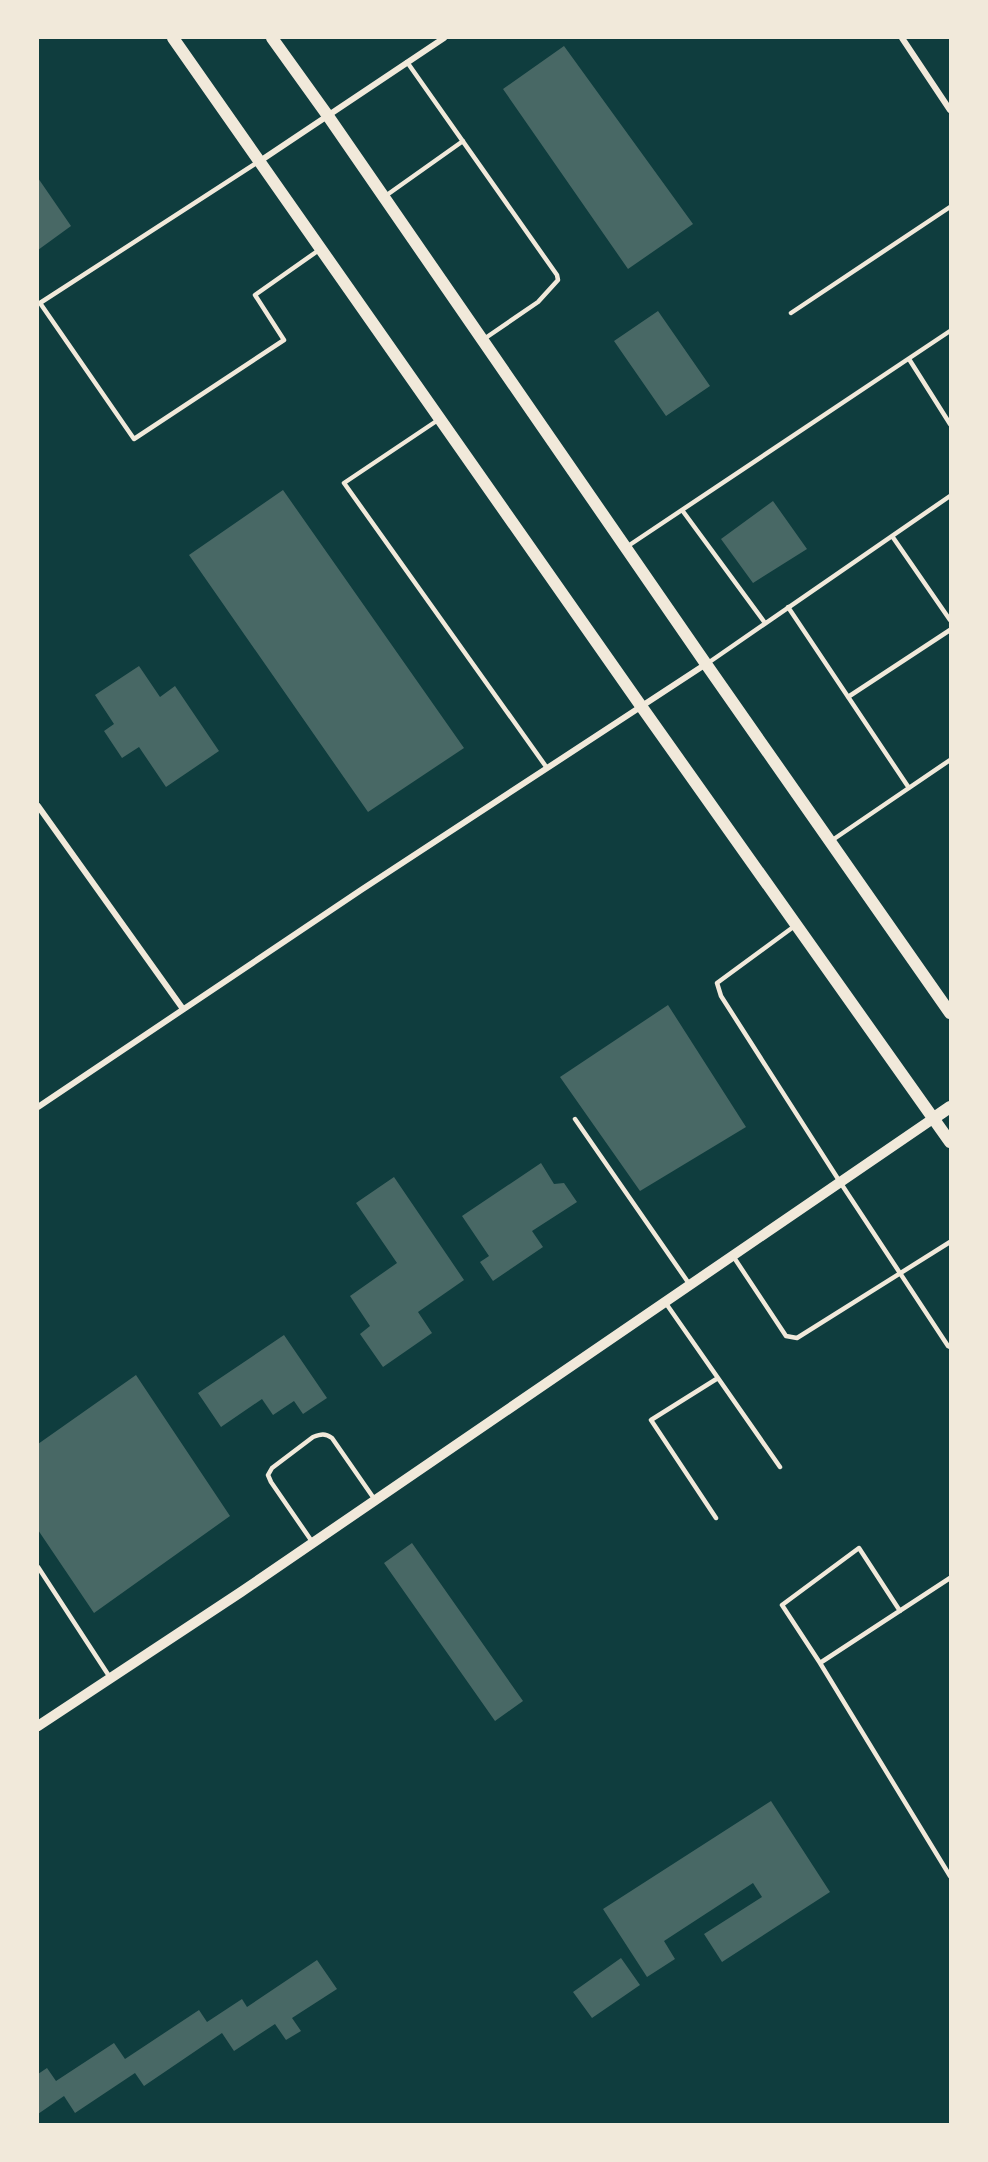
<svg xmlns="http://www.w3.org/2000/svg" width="988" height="2162" viewBox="0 0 988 2162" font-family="Quicksand,sans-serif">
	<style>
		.building { fill: #486865 }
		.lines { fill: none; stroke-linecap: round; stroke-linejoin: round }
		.service { stroke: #f1e9da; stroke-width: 4.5 }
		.minor { stroke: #f1e9da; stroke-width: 6 }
		.tertiary { stroke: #f1e9da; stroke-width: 10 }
		.secondary { stroke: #f1e9da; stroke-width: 12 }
	</style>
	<rect width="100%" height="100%" fill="#0f3d3e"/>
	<path class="building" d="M 564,46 L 693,224 L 628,269 L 503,89 Z
		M 38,178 L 71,226 L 38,250 Z
		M 658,311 L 710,386 L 666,416 L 614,341 Z
		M 283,490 L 464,748 L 368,812 L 189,555 Z
		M 773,501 L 807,549 L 753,583 L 721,539 Z
		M 139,666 L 160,697 L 175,686 L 219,751 L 166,787 L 139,747 L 122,758 L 104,731 L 114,724 L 95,695 Z
		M 668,1005 L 746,1127 L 640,1191 L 560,1077 Z
		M 541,1163 L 554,1184 L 564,1183 L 577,1202 L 532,1231 L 543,1247 L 493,1281 L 480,1262 L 489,1256 L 462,1216 Z
		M 394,1177 L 464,1280 L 418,1312 L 432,1333 L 383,1367 L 360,1334 L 370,1326 L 350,1296 L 397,1263 L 356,1203 Z
		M 284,1335 L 327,1398 L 303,1414 L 294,1401 L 273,1415 L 262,1399 L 221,1427 L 198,1393 Z
		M 136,1375 L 230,1516 L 94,1613 L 38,1530 L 38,1444 Z
		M 412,1543 L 523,1701 L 495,1721 L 384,1563 Z
		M 771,1801 L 830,1892 L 722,1962 L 704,1934 L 762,1897 L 753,1883 L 664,1941 L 675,1959 L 647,1977 L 603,1909 Z
		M 621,1958 L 640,1985 L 592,2018 L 573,1992 Z
		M 317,1960 L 337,1989 L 292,2018 L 301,2031 L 286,2040 L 275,2024 L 234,2051 L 222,2033 L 144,2086 L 135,2073 L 75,2113 L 64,2096 L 38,2114 L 38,2074 L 47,2068 L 56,2081 L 114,2043 L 125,2059 L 199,2010 L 207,2022 L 242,1999 L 247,2007 Z"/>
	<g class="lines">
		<path class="service" d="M 407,62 L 557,275 L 558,280 L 538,302 L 484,339
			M 258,162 L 40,303 L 134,439 L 284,340 L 255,295 L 319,250
			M 384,197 L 463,141
			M 791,313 L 950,207
			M 909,359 L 950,424
			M 438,420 L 344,483 L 547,768
			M 682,510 L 765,623
			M 892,536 L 950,620
			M 628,546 L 950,331
			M 788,607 L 909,788
			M 708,663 L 950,496
			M 848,697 L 950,630
			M 831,841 L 950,760
			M 796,925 L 717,983 L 721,996 L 840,1182 L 948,1346 L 950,1347
			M 575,1119 L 690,1285
			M 733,1256 L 786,1336 L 797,1338 L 950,1242
			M 665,1302 L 780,1467
			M 716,1518 L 651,1420 L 718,1378
			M 313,1543 L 271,1482 L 268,1475 L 272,1468 L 313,1437 C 321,1434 325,1433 332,1438 L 375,1500
			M 38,1567 L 111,1679
			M 900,1611 L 859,1548 L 782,1605 L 820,1663 L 950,1876
			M 820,1663 L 950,1578"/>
		<path class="minor" d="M 902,38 L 950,110
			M 260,161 L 444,38
			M 38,806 L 183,1009
			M 38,1107 L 361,890 L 706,664"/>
		<path class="tertiary" d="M 38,1726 L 241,1592 L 934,1118"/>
		<path class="secondary" d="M 173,38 L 641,706 L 950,1142
			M 272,38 L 328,116 L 706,664 L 950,1013
			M 934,1118 L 950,1107"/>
	</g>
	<rect width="988" height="2162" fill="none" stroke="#f1e9da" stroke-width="78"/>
</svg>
